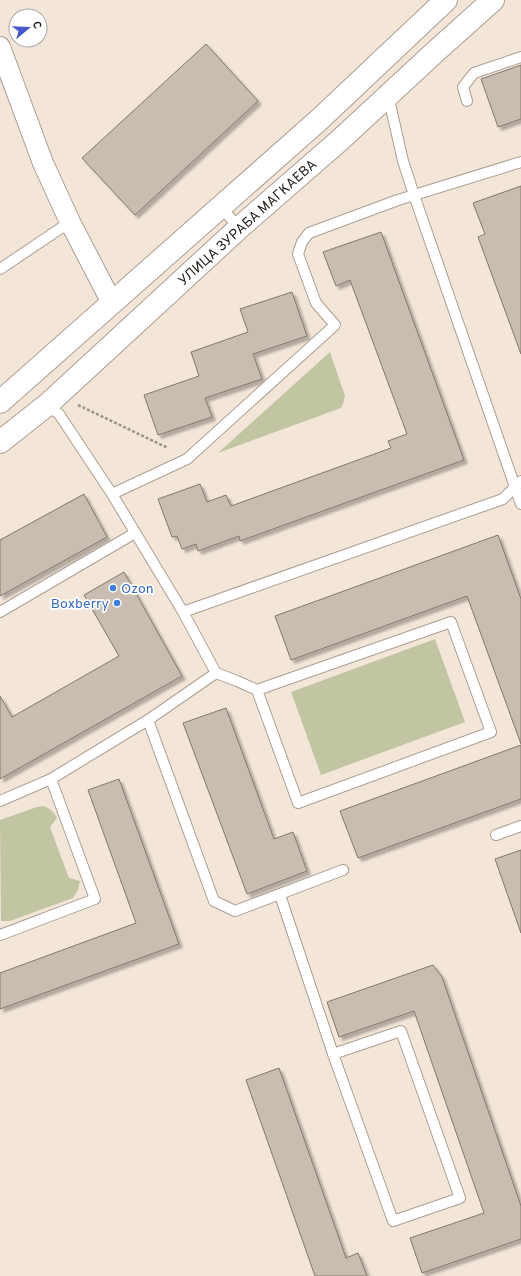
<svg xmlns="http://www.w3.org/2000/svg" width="521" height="1276" viewBox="0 0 521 1276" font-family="Overpass,sans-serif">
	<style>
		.green { fill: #c1c5a1 }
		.building { fill: #c9bcb0; stroke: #83786c; filter: url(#shadow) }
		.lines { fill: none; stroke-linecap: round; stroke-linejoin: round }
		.lane-casing { stroke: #ac9f93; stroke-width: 12 }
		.street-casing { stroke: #ac9f93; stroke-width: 22 }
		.secondary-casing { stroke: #ac9f93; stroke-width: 24 }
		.path { stroke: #9b9288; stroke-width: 2.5; stroke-dasharray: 3 2; stroke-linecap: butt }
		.lane { stroke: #fff; stroke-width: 10 }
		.street { stroke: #fff; stroke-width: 20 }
		.secondary { stroke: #fff; stroke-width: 22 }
		.shop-dot { fill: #3f7fe0; stroke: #fff; stroke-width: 1.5 }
		.labels { text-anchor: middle; stroke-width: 3.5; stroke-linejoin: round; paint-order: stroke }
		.street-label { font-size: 14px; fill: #27221d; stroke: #fff }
		.shop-label { font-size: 14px; fill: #366cbe; stroke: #fff; text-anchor: start }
	</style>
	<defs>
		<filter id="shadow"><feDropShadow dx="3.5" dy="3.5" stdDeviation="1" flood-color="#0004"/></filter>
	</defs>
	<rect width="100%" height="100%" fill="#f3e6d9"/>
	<path class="green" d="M 330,352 L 345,396 L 343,404 L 341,408 L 218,453 Z
		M 435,639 L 465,722 L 321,775 L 291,692 Z
		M 44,806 C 51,809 54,812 57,818 L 50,827 L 69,878 L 80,881 L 78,890 L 73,898 L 10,921 L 1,921 L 0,820 L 37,807 Z"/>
	<path class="building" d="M 206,44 L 258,101 L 135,215 L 82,158 Z
		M 521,65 L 521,119 L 498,127 L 481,79 Z
		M 521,186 L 521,354 L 478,237 L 485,234 L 473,203 Z
		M 381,232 L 464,460 L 240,541 L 239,536 L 198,551 L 196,544 L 182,549 L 177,536 L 172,537 L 158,499 L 200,484 L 207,502 L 226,495 L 231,506 L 391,448 L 388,441 L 407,434 L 350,280 L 336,286 L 323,252 Z
		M 292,292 L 307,336 L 253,354 L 262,379 L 205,398 L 212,417 L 158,435 L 144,395 L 199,376 L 191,352 L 248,332 L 240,309 Z
		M 84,494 L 107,537 L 0,596 L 0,540 Z
		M 498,535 L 521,599 L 521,744 L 467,596 L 291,660 L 275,616 Z
		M 124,572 L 182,676 L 0,779 L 0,696 L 12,717 L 119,656 L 84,595 Z
		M 226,708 L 274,839 L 293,832 L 307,871 L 247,894 L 183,723 Z
		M 521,745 L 521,799 L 358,858 L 340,811 Z
		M 119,779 L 179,944 L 0,1009 L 0,973 L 136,923 L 88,790 Z
		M 521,850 L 521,933 L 495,859 Z
		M 433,965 L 442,977 L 521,1206 L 521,1239 L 422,1273 L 410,1238 L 484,1213 L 414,1011 L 339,1037 L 327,1002 Z
		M 279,1068 L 346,1258 L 358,1253 L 367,1276 L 315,1276 L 246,1080 Z"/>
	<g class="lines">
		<defs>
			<path id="lane" d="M 467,101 L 463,87 L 474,73 L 521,57
				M 221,207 L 239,228
				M 0,269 L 70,222
				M 47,405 L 59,414 L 112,494 L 183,612 L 503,499 L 515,487 L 414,195 L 403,161 L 388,95
				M 521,481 L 515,487 L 521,504
				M 112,494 L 187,459 L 335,325 L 316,303 L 298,254 L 302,242 L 309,233 L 398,200 L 521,162
				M 0,612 L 135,533
				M 183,612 L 216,673 L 237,681 L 257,690
				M 451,622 L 491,732 L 298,803 L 257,690 Z
				M 148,720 L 214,901 L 235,911 L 343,870
				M 51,779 L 148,720 L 216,673
				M 0,801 L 51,779 L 95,899 L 0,935
				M 496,835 L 521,826
				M 280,895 L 333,1054 L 393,1221 L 460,1198 L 401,1031 L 333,1054"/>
			<path id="street" d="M 0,47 L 43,163 L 70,222 L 112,303"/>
			<path id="secondary" d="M 0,402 L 320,119 L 446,0
				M 0,442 L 47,405 L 239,228 L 340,140 L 435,52 L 493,0"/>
		</defs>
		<use href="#lane" class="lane-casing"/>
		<use href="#street" class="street-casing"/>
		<use href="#secondary" class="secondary-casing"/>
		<path class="path" d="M 78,405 L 168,448"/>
		<use href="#lane" class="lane"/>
		<use href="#street" class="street"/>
		<use href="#secondary" class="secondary"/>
	</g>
	<g class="shop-dot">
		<circle cx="113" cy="588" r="4"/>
		<circle cx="117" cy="603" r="4"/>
	</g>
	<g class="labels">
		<g class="street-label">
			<text transform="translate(247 222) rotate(-42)" y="5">УЛИЦА ЗУРАБА МАГКАЕВА</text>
		</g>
		<g class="shop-label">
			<text x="121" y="593">Ozon</text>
			<text x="109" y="608" text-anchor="end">Boxberry</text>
		</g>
	</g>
	<g transform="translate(28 28) rotate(71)"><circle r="19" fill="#ffffff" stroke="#a9a7a5"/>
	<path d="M0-3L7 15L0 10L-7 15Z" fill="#4857cc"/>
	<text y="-6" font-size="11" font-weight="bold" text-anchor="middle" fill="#27221d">С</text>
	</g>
</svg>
